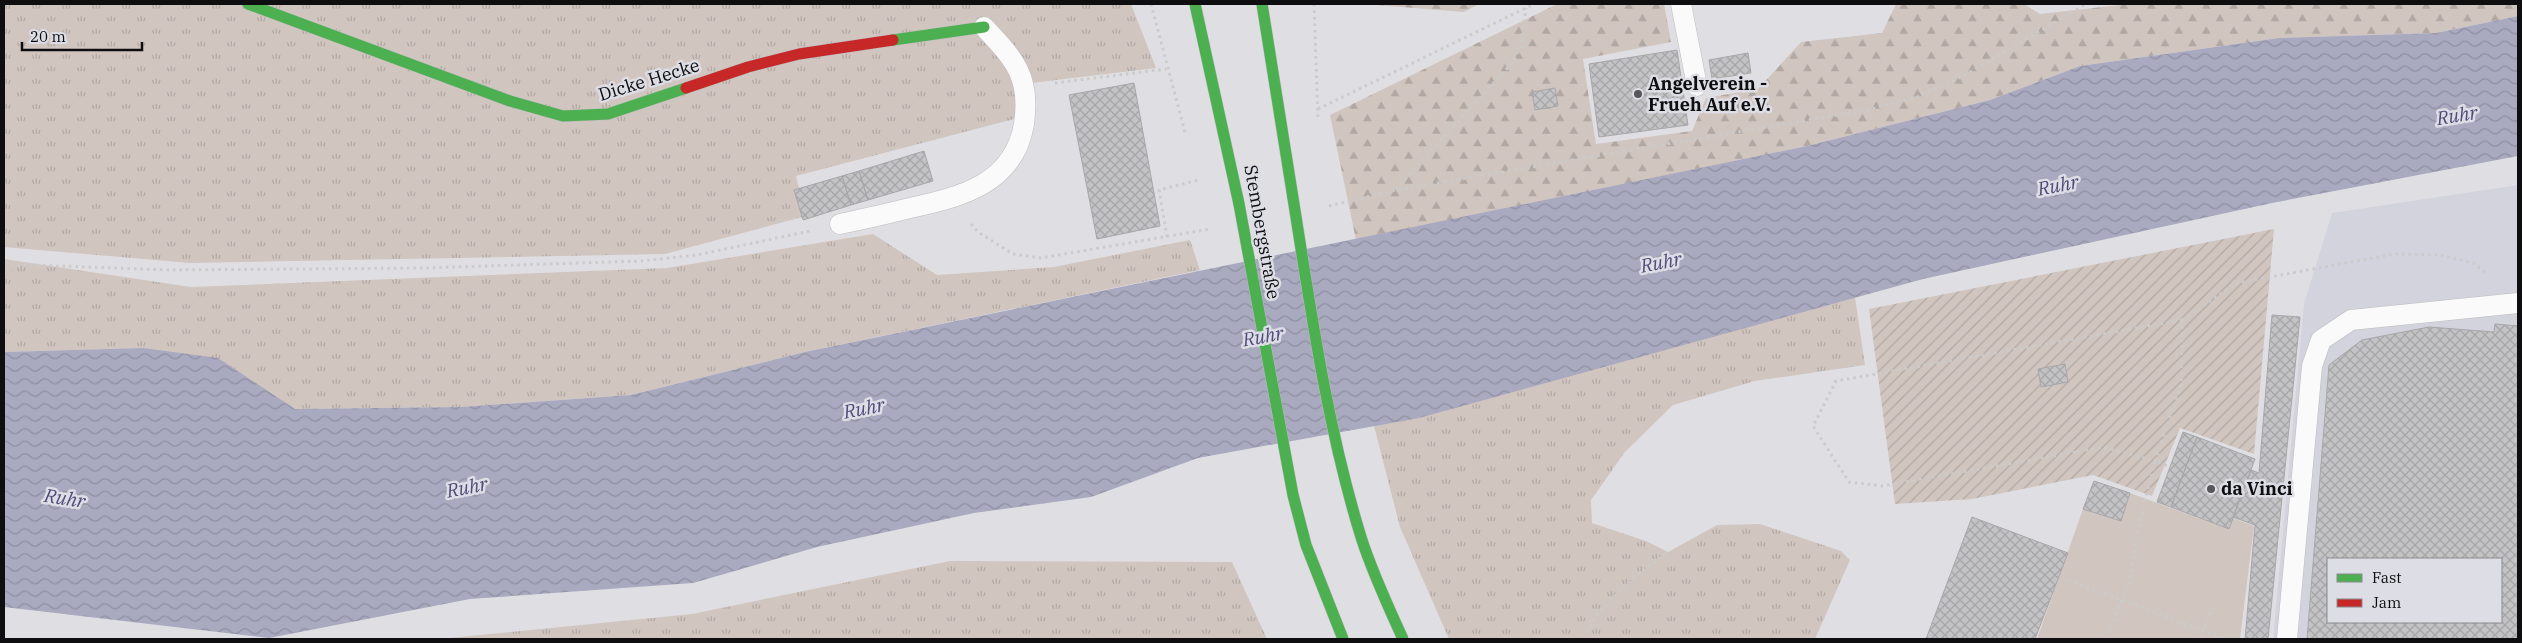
<svg xmlns="http://www.w3.org/2000/svg" width="2522" height="643" viewBox="0 0 2522 643" font-family="'IBM Plex Serif',serif">
	<style>
		.built { fill: #d3d3dd; fill-rule: evenodd }
		.grass { fill: url(#grass-tufts) }
		.forest { fill: url(#forest-firs) }
		.park { fill: #d1c5bf }
		.garden { fill: url(#garden-furrows) }
		.water { fill: url(#water-waves) }
		.building { fill: url(#building-cross-hatch); stroke: #a7a7aa; fill-rule: evenodd }
		.lines { fill: none; stroke-linecap: round; stroke-linejoin: round }
		.lane-casing { stroke: #bcbcbf; stroke-width: 21 }
		.fast-casing { stroke: #bcbcbf; stroke-width: 12 }
		.jam-casing { stroke: #bcbcbf; stroke-width: 12 }
		.path { stroke: #cbcbcb; stroke-width: 3; stroke-dasharray: 2.5 4; stroke-linecap: butt }
		.lane { stroke: #fafafb; stroke-width: 20 }
		.fast { stroke: #4caf50; stroke-width: 11 }
		.jam { stroke: #c62828; stroke-width: 11 }
		.fast-bridge-casing { stroke: #bcbcbf; stroke-width: 12; stroke-linecap: butt }
		.fast-bridge { stroke: #4caf50; stroke-width: 11 }
		.poi-dot { fill: #57575a; stroke: #dddde5; stroke-width: 2 }
		.labels { text-anchor: middle; stroke-width: 5; stroke-linejoin: round; paint-order: stroke }
		.street-label { font-size: 18px; fill: #0e0e11; stroke: #dddde5 }
		.poi-label { font-size: 18px; font-weight: bold; fill: #0e0e11; stroke: #dddde5; text-anchor: start }
		.water-label { font-size: 19px; font-style: italic; fill: #4e4c79; stroke: #dddde5 }
	</style>
	<defs>
		<pattern id="grass-tufts" width="24" height="20" patternUnits="userSpaceOnUse" patternTransform="scale(1.25)"><rect width="24" height="20" fill="#d1c5bf"/><path d="M3 7l-1-3M5 7V3M7 7l1-3M15 17l-1-3M17 17v-4M19 17l1-3" fill="none" stroke="#b2a8a3"/></pattern>
		<pattern id="forest-firs" width="22" height="20" patternUnits="userSpaceOnUse" patternTransform="scale(1.25)"><rect width="22" height="20" fill="#d1c5bf"/><path d="M5 1l3.5 6h-7zM16 11l3.5 6h-7z" fill="#b2a8a3"/></pattern>
		<pattern id="garden-furrows" width="10" height="10" patternUnits="userSpaceOnUse" patternTransform="scale(1.25)"><rect width="10" height="10" fill="#d1c5bf"/><path d="M-1 1l2-2M0 10L10 0M9 11l2-2" fill="none" stroke="#b2a8a3"/></pattern>
		<pattern id="water-waves" width="16" height="10" patternUnits="userSpaceOnUse" patternTransform="scale(1.25)"><rect width="16" height="10" fill="#a9a9bf"/><path d="M0 5q4-4 8 0t8 0" fill="none" stroke="#9090a3"/></pattern>
		<pattern id="building-cross-hatch" width="8" height="8" patternUnits="userSpaceOnUse" patternTransform="scale(1.25)"><rect width="8" height="8" fill="#c3c3c6"/><path d="M0 0l8 8M0 8l8-8" fill="none" stroke="#a6a6a9"/></pattern>
	</defs>
	<rect width="100%" height="100%" fill="#dfdfe3"/>
	<path class="built" d="M 2518,185 L 2518,639 L 2273,639 L 2304,304 L 2332,213 ZM 2328,559 L 2501,559 L 2501,622 L 2328,622 Z"/>
	<path class="grass" d="M 4,4 L 1131,4 L 1156,68 L 1023,84 L 1018,118 L 796,176 L 806,216 L 665,254 L 190,263 L 4,247 Z
		M 873,234 L 937,275 L 1054,267 L 1190,240 L 1200,270 L 805,352 L 631,395 L 463,407 L 295,409 L 143,348 L 4,352 L 4,259 L 191,287 L 667,268 Z
		M 1855,297 L 1865,365 L 1755,381 L 1673,405 L 1625,452 L 1591,500 L 1592,523 L 1646,541 L 1668,552 L 1717,525 L 1760,524 L 1841,551 L 1850,560 L 1815,639 L 1449,639 L 1400,527 L 1374,426 Z
		M 950,561 L 1232,562 L 1267,639 L 439,639 L 692,614 Z"/>
	<path class="forest" d="M 1364,4 L 1479,4 L 1464,12 Z
		M 1557,4 L 1664,4 L 1671,42 L 1583,59 L 1596,144 L 1692,131 L 1706,98 L 1758,89 L 1801,42 L 1882,33 L 1896,4 L 2024,4 L 2040,14 L 2129,4 L 2518,4 L 2518,16 L 2436,33 L 2279,38 L 2080,66 L 1990,100 L 1807,146 L 1356,240 L 1330,115 Z"/>
	<path class="park" d="M 2130,493 L 2228,529 L 2233,518 L 2254,526 L 2240,639 L 2037,639 L 2083,509 L 2121,521 Z"/>
	<path class="garden" d="M 2274,229 L 2254,454 L 2180,428 L 2152,496 L 2093,475 L 1972,499 L 1895,504 L 1869,309 Z"/>
	<path class="water" d="M 2518,16 L 2518,156 L 2272,203 L 1923,279 L 1419,418 L 1198,458 L 1091,497 L 974,513 L 817,547 L 693,583 L 470,599 L 269,638 L 4,607 L 4,352 L 143,348 L 218,358 L 295,409 L 461,407 L 631,395 L 805,352 L 1807,146 L 1990,100 L 2080,66 L 2279,38 L 2436,33 Z"/>
	<path class="building" d="M 1677,50 L 1688,125 L 1599,137 L 1589,64 Z
		M 1748,53 L 1751,73 L 1712,79 L 1709,60 Z
		M 1134,83 L 1160,226 L 1097,239 L 1069,95 Z
		M 1555,88 L 1558,106 L 1535,110 L 1532,92 Z
		M 924,151 L 933,181 L 868,200 L 859,171 Z
		M 859,171 L 868,200 L 851,205 L 842,176 Z
		M 842,176 L 851,205 L 803,220 L 794,190 Z
		M 2272,315 L 2300,317 L 2268,639 L 2245,639 L 2255,525 L 2233,517 L 2251,470 L 2259,473 Z
		M 2495,324 L 2518,326 L 2518,639 L 2307,639 L 2329,365 L 2362,340 L 2429,327 L 2494,332 ZM 2328,559 L 2501,559 L 2501,622 L 2328,622 Z
		M 2065,364 L 2068,382 L 2041,387 L 2038,369 Z
		M 2183,432 L 2197,437 L 2171,507 L 2157,502 Z
		M 2197,437 L 2255,459 L 2229,529 L 2171,507 Z
		M 2094,481 L 2130,493 L 2121,521 L 2083,509 Z
		M 1972,517 L 2068,553 L 2035,639 L 1926,639 Z"/>
	<g class="lines">
		<defs>
			<path id="lane" d="M 1681,4 L 1697,86
				M 840,224 C 863,219 887,214 910,208 C 961,197 1014,184 1024,124 C 1031,76 1014,59 984,27
				M 2287,639 L 2312,366 L 2321,340 L 2351,320 L 2518,303"/>
			<path id="fast" d="M 248,4 L 510,101 L 563,116 L 608,114 L 686,88
				M 1195,4 L 1239,204
				M 1262,4 L 1293,198
				M 893,40 L 984,27"/>
			<path id="jam" d="M 686,88 L 748,67 L 799,54 L 893,40"/>
		</defs>
		<use href="#lane" class="lane-casing"/>
		<use href="#fast" class="fast-casing"/>
		<use href="#jam" class="jam-casing"/>
		<path class="path" d="M 1151,4 L 1186,136
			M 1314,4 L 1318,120
			M 1055,83 L 1166,69
			M 1318,109 L 1534,4
			M 1396,189 L 1512,63 L 1521,46 L 1526,8
			M 1329,206 L 1396,190 L 1867,110 L 1917,97 L 1967,74 L 2086,4
			M 971,224 L 978,232 L 1013,254 L 1041,258 L 1210,229
			M 1167,237 L 1159,190 L 1198,180
			M 4,264 L 170,270 L 424,268 L 641,261 L 697,255 L 810,231
			M 2182,320 L 2181,384 L 2155,461 L 2104,447 L 1882,486 L 1849,482 L 1813,426 L 1836,381 Z
			M 2182,320 L 2237,283 L 2395,254 L 2440,255 L 2473,263 L 2487,274
			M 2068,580 L 2226,639
			M 1586,639 L 1594,617 L 1633,578 L 1668,552
			M 2107,639 L 2130,578 L 2137,533 L 2155,461 L 2167,466
			M 2200,639 L 2212,608"/>
		<use href="#lane" class="lane"/>
		<use href="#fast" class="fast"/>
		<use href="#jam" class="jam"/>
		<defs>
			<path id="fast-bridge" d="M 1293,198 C 1311,311 1327,427 1361,537 C 1372,572 1388,606 1403,639
				M 1239,204 L 1293,495 L 1306,545 L 1343,639"/>
		</defs>
		<use href="#fast-bridge" class="fast-bridge-casing"/>
		<use href="#fast-bridge" class="fast-bridge"/>
	</g>
	<g class="poi-dot">
		<circle cx="1638" cy="94" r="5"/>
		<circle cx="2211" cy="489" r="5"/>
	</g>
	<g class="labels">
		<g class="street-label">
			<text transform="translate(649 80) rotate(-17)" y="6">Dicke Hecke</text>
			<text transform="translate(1262 232) rotate(80)" y="6">Stembergstraße</text>
		</g>
		<g class="poi-label">
			<text x="1648" y="90">Angelverein -<tspan x="1648" dy="21">Frueh Auf e.V.</tspan></text>
			<text x="2221" y="495">da Vinci</text>
		</g>
		<g class="water-label">
			<text transform="translate(2457 115) rotate(-9)" y="7">Ruhr</text>
			<text transform="translate(2058 185) rotate(-11)" y="7">Ruhr</text>
			<text transform="translate(1661 262) rotate(-11)" y="7">Ruhr</text>
			<text transform="translate(1263 336) rotate(-10)" y="7">Ruhr</text>
			<text transform="translate(864 408) rotate(-11)" y="7">Ruhr</text>
			<text transform="translate(467 487) rotate(-11)" y="7">Ruhr</text>
			<text transform="translate(65 498) rotate(9)" y="7">Ruhr</text>
		</g>
	</g>
	<rect width="2522" height="643" fill="none" stroke="#0e0e11" stroke-width="10"/>
	<rect x="2327" y="558" width="175" height="65" fill="#dddde5" stroke="#8a8a90"/>
	<rect x="2337" y="574" width="25" height="8" fill="#4caf50" stroke="#8a8a90"/>
	<text x="2372" y="583" font-size="15" fill="#0e0e11">Fast</text>
	<rect x="2337" y="599" width="25" height="8" fill="#c62828" stroke="#8a8a90"/>
	<text x="2372" y="608" font-size="15" fill="#0e0e11">Jam</text>
	<path d="M22 42v8h120v-8" fill="none" stroke="#0e0e11" stroke-width="2.5"/>
	<text x="30" y="42" font-size="15" fill="#0e0e11" stroke="#dddde5" stroke-width="4" paint-order="stroke">20 m</text>
</svg>
